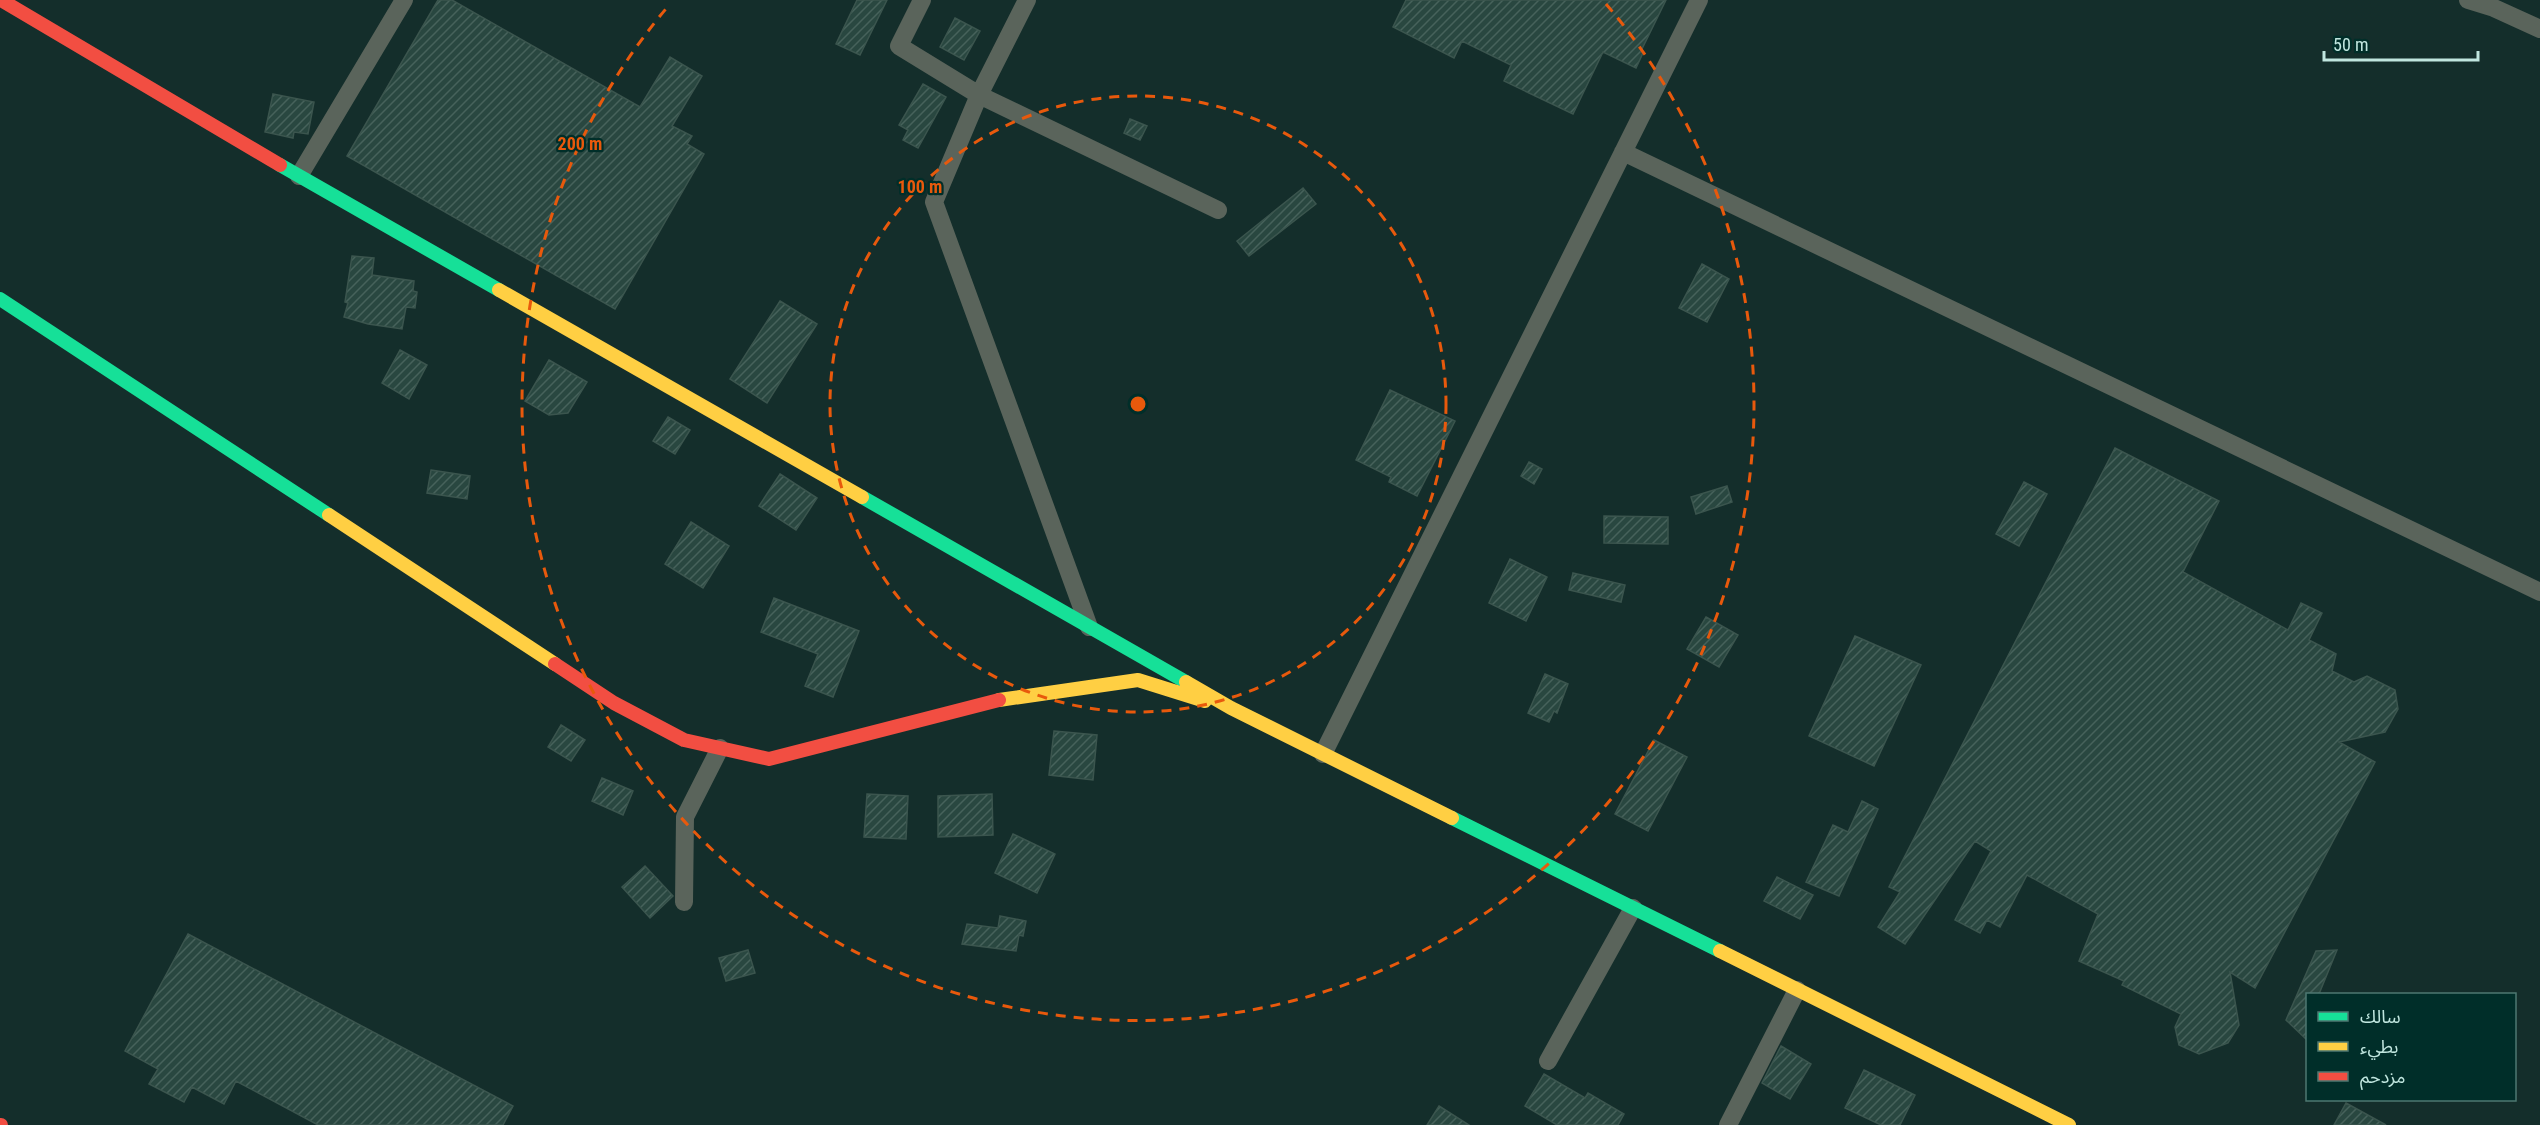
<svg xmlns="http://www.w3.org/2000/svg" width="2540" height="1125" viewBox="0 0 2540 1125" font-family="'Roboto Condensed','Noto Sans Arabic',sans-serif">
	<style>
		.building { fill: url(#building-hatch); stroke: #3b554e; stroke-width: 1.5 }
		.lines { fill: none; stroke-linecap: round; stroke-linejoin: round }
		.street { stroke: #5a645b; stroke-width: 18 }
		.fast { stroke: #16e098; stroke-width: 14 }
		.slow { stroke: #ffcf43; stroke-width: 14 }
		.jam { stroke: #f24e42; stroke-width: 14 }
		.ring { fill: none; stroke: #e8590c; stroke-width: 3; stroke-dasharray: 10 8 }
		.centre { fill: #e8590c; stroke: #002e29; stroke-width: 3 }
		.ring-label { font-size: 18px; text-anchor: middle; font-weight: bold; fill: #e8590c; stroke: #002e29; stroke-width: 4.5; stroke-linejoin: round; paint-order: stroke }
	</style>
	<defs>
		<pattern id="building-hatch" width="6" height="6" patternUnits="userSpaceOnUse" patternTransform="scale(1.5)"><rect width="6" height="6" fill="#294740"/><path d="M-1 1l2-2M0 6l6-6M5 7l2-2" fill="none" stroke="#46625b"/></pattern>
	</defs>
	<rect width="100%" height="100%" fill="#142e2b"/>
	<path class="building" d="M 438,0 L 452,0 L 640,107 L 670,57 L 702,76 L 672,126 L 692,136 L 687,144 L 704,154 L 615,309 L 347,156 Z
		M 857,0 L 887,0 L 860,55 L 836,44 Z
		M 1406,0 L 1666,0 L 1641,51 L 1643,53 L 1636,68 L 1603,52 L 1573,114 L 1504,81 L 1511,65 L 1462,41 L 1454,58 L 1393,27 Z
		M 955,18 L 980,31 L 964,60 L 940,47 Z
		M 923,84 L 946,97 L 918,148 L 903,140 L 908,130 L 899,125 Z
		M 273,94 L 314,102 L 308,134 L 294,132 L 293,138 L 265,132 Z
		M 1130,119 L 1147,126 L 1140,140 L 1124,133 Z
		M 1303,188 L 1316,204 L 1249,256 L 1237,241 Z
		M 352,256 L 374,258 L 372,275 L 414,281 L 413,291 L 417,292 L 415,308 L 406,307 L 402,329 L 368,324 L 344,317 L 348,303 L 345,302 Z
		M 1702,264 L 1729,279 L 1707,322 L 1679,308 Z
		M 780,301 L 817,324 L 767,403 L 730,379 Z
		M 400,350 L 427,365 L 409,399 L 382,383 Z
		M 549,360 L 587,382 L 568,413 L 549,415 L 525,401 Z
		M 1390,390 L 1455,421 L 1417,496 L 1389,482 L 1391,477 L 1356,460 Z
		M 668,417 L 690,430 L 675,454 L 653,441 Z
		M 2115,448 L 2219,501 L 2183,572 L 2288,630 L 2301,603 L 2322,613 L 2309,640 L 2336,654 L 2332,671 L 2354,682 L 2367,676 L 2395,690 L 2398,709 L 2385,732 L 2339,742 L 2375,762 L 2255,988 L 2230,972 L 2239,1025 L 2228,1043 L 2199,1054 L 2179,1045 L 2175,1027 L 2181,1014 L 2122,985 L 2124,981 L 2079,961 L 2098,914 L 2027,875 L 2000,927 L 1987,920 L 1980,933 L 1955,920 L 1991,851 L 1975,841 L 1905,944 L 1878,927 L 1900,892 L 1889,887 Z
		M 1529,462 L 1542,469 L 1534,484 L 1521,476 Z
		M 431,470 L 470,476 L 467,499 L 427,493 Z
		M 780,474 L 817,498 L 796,530 L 759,506 Z
		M 2024,482 L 2047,494 L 2019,546 L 1996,534 Z
		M 1727,486 L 1732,502 L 1696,514 L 1691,497 Z
		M 1604,516 L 1668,517 L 1668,544 L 1604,543 Z
		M 691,522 L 729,546 L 703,588 L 665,564 Z
		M 1510,559 L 1547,577 L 1526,621 L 1489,603 Z
		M 1573,573 L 1625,585 L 1621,602 L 1569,590 Z
		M 774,598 L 859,631 L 833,697 L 805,686 L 818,654 L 761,632 Z
		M 1706,617 L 1738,635 L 1719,667 L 1687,649 Z
		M 1855,636 L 1921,665 L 1874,766 L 1809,736 Z
		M 1545,674 L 1568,684 L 1557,713 L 1554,711 L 1549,722 L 1528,713 Z
		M 561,725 L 585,740 L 571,761 L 548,747 Z
		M 1054,731 L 1097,735 L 1093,780 L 1049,775 Z
		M 1654,740 L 1687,757 L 1648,831 L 1615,814 Z
		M 602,778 L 633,791 L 623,815 L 592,801 Z
		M 867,794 L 908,796 L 906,839 L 864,837 Z
		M 992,794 L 993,835 L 938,837 L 938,796 Z
		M 1862,801 L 1878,809 L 1839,896 L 1806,882 L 1833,825 L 1848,832 Z
		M 1013,834 L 1055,854 L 1037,893 L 995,873 Z
		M 645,866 L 673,896 L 650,918 L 622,887 Z
		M 1777,877 L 1813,895 L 1800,919 L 1764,901 Z
		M 1000,916 L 1026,921 L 1023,936 L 1019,935 L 1016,951 L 962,944 L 967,924 L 998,928 Z
		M 188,934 L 513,1106 L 503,1125 L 318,1125 L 236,1081 L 224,1104 L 192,1087 L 184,1102 L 149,1084 L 158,1069 L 125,1051 Z
		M 748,950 L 755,973 L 726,981 L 719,958 Z
		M 2337,950 L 2319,994 L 2307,994 L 2307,1040 L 2286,1020 L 2316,951 Z
		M 1781,1046 L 1811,1064 L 1790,1099 L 1762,1083 Z
		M 1864,1070 L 1915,1095 L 1900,1125 L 1881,1125 L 1845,1108 Z
		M 1544,1074 L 1585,1098 L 1588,1093 L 1624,1114 L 1618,1125 L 1557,1125 L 1525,1106 Z
		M 2346,1103 L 2386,1125 L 2334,1125 Z
		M 1439,1106 L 1469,1125 L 1427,1125 Z"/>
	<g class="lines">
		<path class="street" d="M 922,0 L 899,46 L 979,95 L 934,202 L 1089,627
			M 1027,0 L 979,95 L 1218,210
			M 2468,0 L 2494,8 L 2540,29
			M 1623,152 L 2540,592
			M 299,176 L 404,0
			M 1323,754 L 1699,0
			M 684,902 L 685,817 L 720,748
			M 1548,1061 L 1633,908
			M 1728,1125 L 1797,990"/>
		<path class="fast" d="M 280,165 L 499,290
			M 0,299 L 329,515
			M 862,497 L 1186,682
			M 1452,818 L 1720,951"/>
		<path class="slow" d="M 499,290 L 862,497
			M 329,515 L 555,664
			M 1186,682 L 1231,708 L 1452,818
			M 999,700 L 1138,680 L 1205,701
			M 1720,951 L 2069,1125"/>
		<path class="jam" d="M 1,0 L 280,165
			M 555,664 L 614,703 L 684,740 L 769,759 L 999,700
			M 0,1125 L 1,1125"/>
	</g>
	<g class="ring">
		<circle cx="1138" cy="404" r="308"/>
		<path d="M1606 4A616 616 0 1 1 670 4"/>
	</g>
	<circle cx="1138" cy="404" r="9" class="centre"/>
	<g class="ring-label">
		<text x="580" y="150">200 m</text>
		<text x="920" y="193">100 m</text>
	</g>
	<rect x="2306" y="993" width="210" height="108" fill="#002e29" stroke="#4d7872" stroke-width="1.5"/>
	<rect x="2318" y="1012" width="30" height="9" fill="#16e098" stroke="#4d7872" stroke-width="1.5"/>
	<text x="2360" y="1023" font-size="18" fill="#c0e6df">سالك</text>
	<rect x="2318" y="1042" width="30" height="9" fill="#ffcf43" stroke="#4d7872" stroke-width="1.5"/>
	<text x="2360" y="1053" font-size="18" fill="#c0e6df">بطيء</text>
	<rect x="2318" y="1072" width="30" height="9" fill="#f24e42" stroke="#4d7872" stroke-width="1.5"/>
	<text x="2360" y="1083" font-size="18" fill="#c0e6df">مزدحم</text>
	<path d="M2324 51v9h154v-9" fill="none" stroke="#c0e6df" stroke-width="3"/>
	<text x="2333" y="51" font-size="18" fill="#c0e6df" stroke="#002e29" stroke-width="4.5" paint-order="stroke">50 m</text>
</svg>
